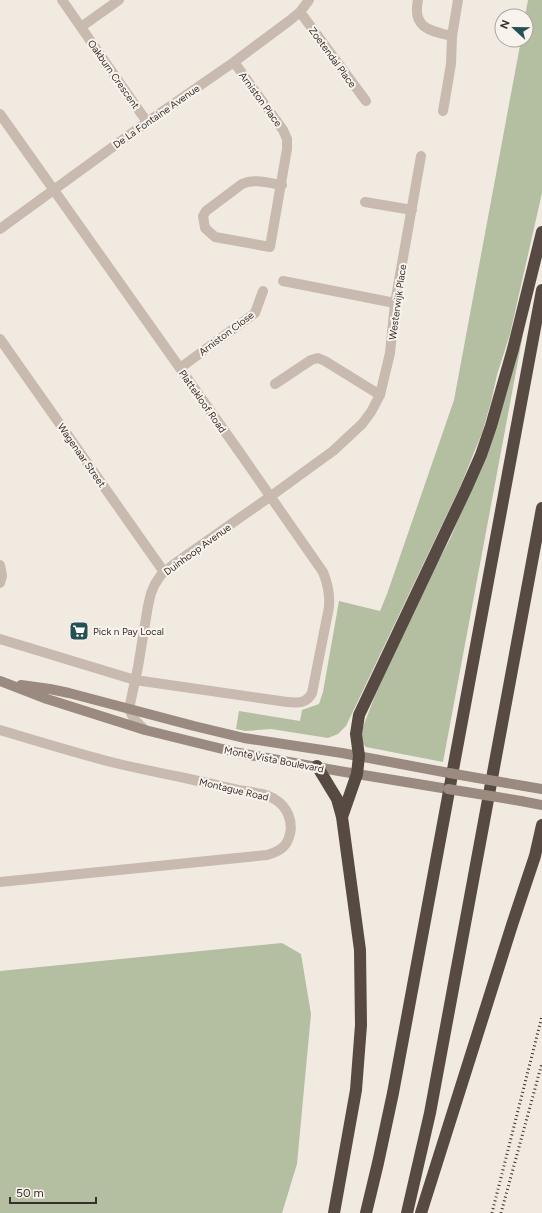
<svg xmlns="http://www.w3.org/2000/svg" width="542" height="1213" viewBox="0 0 542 1213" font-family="Figtree,sans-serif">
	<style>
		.green { fill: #b4bfa2 }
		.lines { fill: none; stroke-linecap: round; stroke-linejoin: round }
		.minor { stroke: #c8baae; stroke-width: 10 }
		.secondary { stroke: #9b8a7f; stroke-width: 10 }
		.motorway { stroke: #574a43; stroke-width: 12 }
		.rail { stroke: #372f2b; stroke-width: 3; stroke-dasharray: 1 3; stroke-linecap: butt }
		.secondary-bridge { stroke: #9b8a7f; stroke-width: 10 }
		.labels { text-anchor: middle; stroke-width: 4; stroke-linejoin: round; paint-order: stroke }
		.street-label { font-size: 10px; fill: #372f2b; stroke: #f9f3ed }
		.poi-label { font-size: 10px; fill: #372f2b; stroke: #f9f3ed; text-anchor: start }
	</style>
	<rect width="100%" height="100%" fill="#f1eae1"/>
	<path class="green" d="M 528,0 L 542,0 L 542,193 L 510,334 L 497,375 L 491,402 L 482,433 L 460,487 L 346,726 L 338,734 L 328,738 L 271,729 L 245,731 L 236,729 L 239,711 L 300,721 L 302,710 L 319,704 L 323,692 L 339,601 L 380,611 L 387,594 L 454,400 L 521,40 L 526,40 L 525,16 Z
		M 523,334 L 443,762 L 366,747 L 360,741 L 363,727 L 374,698 L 419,598 L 451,537 L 498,422 Z
		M 282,943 L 301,954 L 311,1014 L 297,1164 L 282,1213 L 0,1213 L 0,971 Z"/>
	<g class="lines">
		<path class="minor" d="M 62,0 L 147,122
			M 418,0 C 412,28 430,31 452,36
			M 300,12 L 366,101
			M 81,27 L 119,0
			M 234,62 L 283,130 L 287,139 L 287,149 L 270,247 L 215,237 L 205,228 L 203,216 L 206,211 L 242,184 C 254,178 269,183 282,185
			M 443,111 L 451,64 L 452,36 L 458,0
			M 0,114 L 238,450 L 323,572 C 328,584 330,594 329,607 L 312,693 C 306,704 298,703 287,702 L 135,680 L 0,639
			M 365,202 L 412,210
			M 0,229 L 147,122 L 234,62 L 289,21 L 300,12 L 309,0
			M 283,281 L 395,303
			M 0,339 L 164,572
			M 180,368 L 255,313 L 263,291
			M 275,384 L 311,360 L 318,358 L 325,361 L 380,395
			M 0,565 L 2,576 L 0,583
			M 0,730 C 37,741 73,752 111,762 C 135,768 160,773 185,778 C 202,782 220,786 238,790 C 250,792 266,793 276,800 C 287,807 293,821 290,834 C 287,847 280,851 267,855 L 0,882
			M 145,730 L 134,719 L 129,709 L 138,667 L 148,606 L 151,593 L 155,584 L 161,575 L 174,564 L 271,496 L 333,451 L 362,424 L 371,412 L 380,395 L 390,353 L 395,303 L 421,156"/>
		<path class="secondary" d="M 0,681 L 47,699 L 145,730 L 206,745 L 239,753 L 339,771 L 448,789
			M 21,685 L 50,689 L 69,693 L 194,726 L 244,738 L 342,753 L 449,773
			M 524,786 L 542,789
			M 521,801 L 542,805"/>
		<path class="motorway" d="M 317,766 L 337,799 L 342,817 L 360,950 L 361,1025 L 356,1090 L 334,1213
			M 342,817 L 357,774 L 359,756 L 356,734 L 359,715 L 466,489 L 481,455 L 491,426 L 513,349 L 542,232
			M 366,1213 L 378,1163 L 393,1093 L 542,290
			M 407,1213 L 430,1113 L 542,508
			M 421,1213 L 512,925 L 535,856 L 542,825"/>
		<path class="rail" d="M 492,1213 L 542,1016
			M 501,1213 L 542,1063"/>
		<path class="secondary-bridge" d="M 449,773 L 524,786
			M 448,789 L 521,801"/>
	</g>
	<defs>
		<symbol id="supermarket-square" viewBox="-11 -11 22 22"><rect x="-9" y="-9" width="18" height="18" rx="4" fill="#255055" stroke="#f9f3ed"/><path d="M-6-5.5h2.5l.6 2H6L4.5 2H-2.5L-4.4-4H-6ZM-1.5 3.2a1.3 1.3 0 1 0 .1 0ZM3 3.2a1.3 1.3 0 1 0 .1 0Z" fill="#fff"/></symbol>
	</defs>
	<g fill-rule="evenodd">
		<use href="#supermarket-square" x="68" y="620" width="22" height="22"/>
	</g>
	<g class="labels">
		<g class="street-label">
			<text transform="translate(333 57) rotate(54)" y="4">Zoetendal Place</text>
			<text transform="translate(114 74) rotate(55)" y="4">Oakburn Crescent</text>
			<text transform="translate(261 99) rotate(54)" y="4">Arniston Place</text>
			<text transform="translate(156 116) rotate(-35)" y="4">De La Fontaine Avenue</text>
			<text transform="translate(397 302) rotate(-82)" y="4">Westerwijk Place</text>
			<text transform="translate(226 333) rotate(-37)" y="4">Arniston Close</text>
			<text transform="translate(203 401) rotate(55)" y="4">Plattekloof Road</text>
			<text transform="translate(82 455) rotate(55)" y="4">Wagenaar Street</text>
			<text transform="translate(197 549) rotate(-36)" y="4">Duinhoop Avenue</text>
			<text transform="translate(274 759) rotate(11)" y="4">Monte Vista Boulevard</text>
			<text transform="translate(234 789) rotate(13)" y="4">Montague Road</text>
		</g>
		<g class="poi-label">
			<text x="93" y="635">Pick n Pay Local</text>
		</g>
	</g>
	<g transform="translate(514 28) rotate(292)"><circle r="19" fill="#f9f3ed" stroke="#aba59f"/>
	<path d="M0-3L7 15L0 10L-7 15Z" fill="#255055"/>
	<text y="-6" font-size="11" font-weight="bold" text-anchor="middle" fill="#372f2b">N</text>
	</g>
	<path d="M10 1197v6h86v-6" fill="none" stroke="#372f2b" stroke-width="2"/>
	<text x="16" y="1197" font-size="12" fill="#372f2b" stroke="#f9f3ed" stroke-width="3" paint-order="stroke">50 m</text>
</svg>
